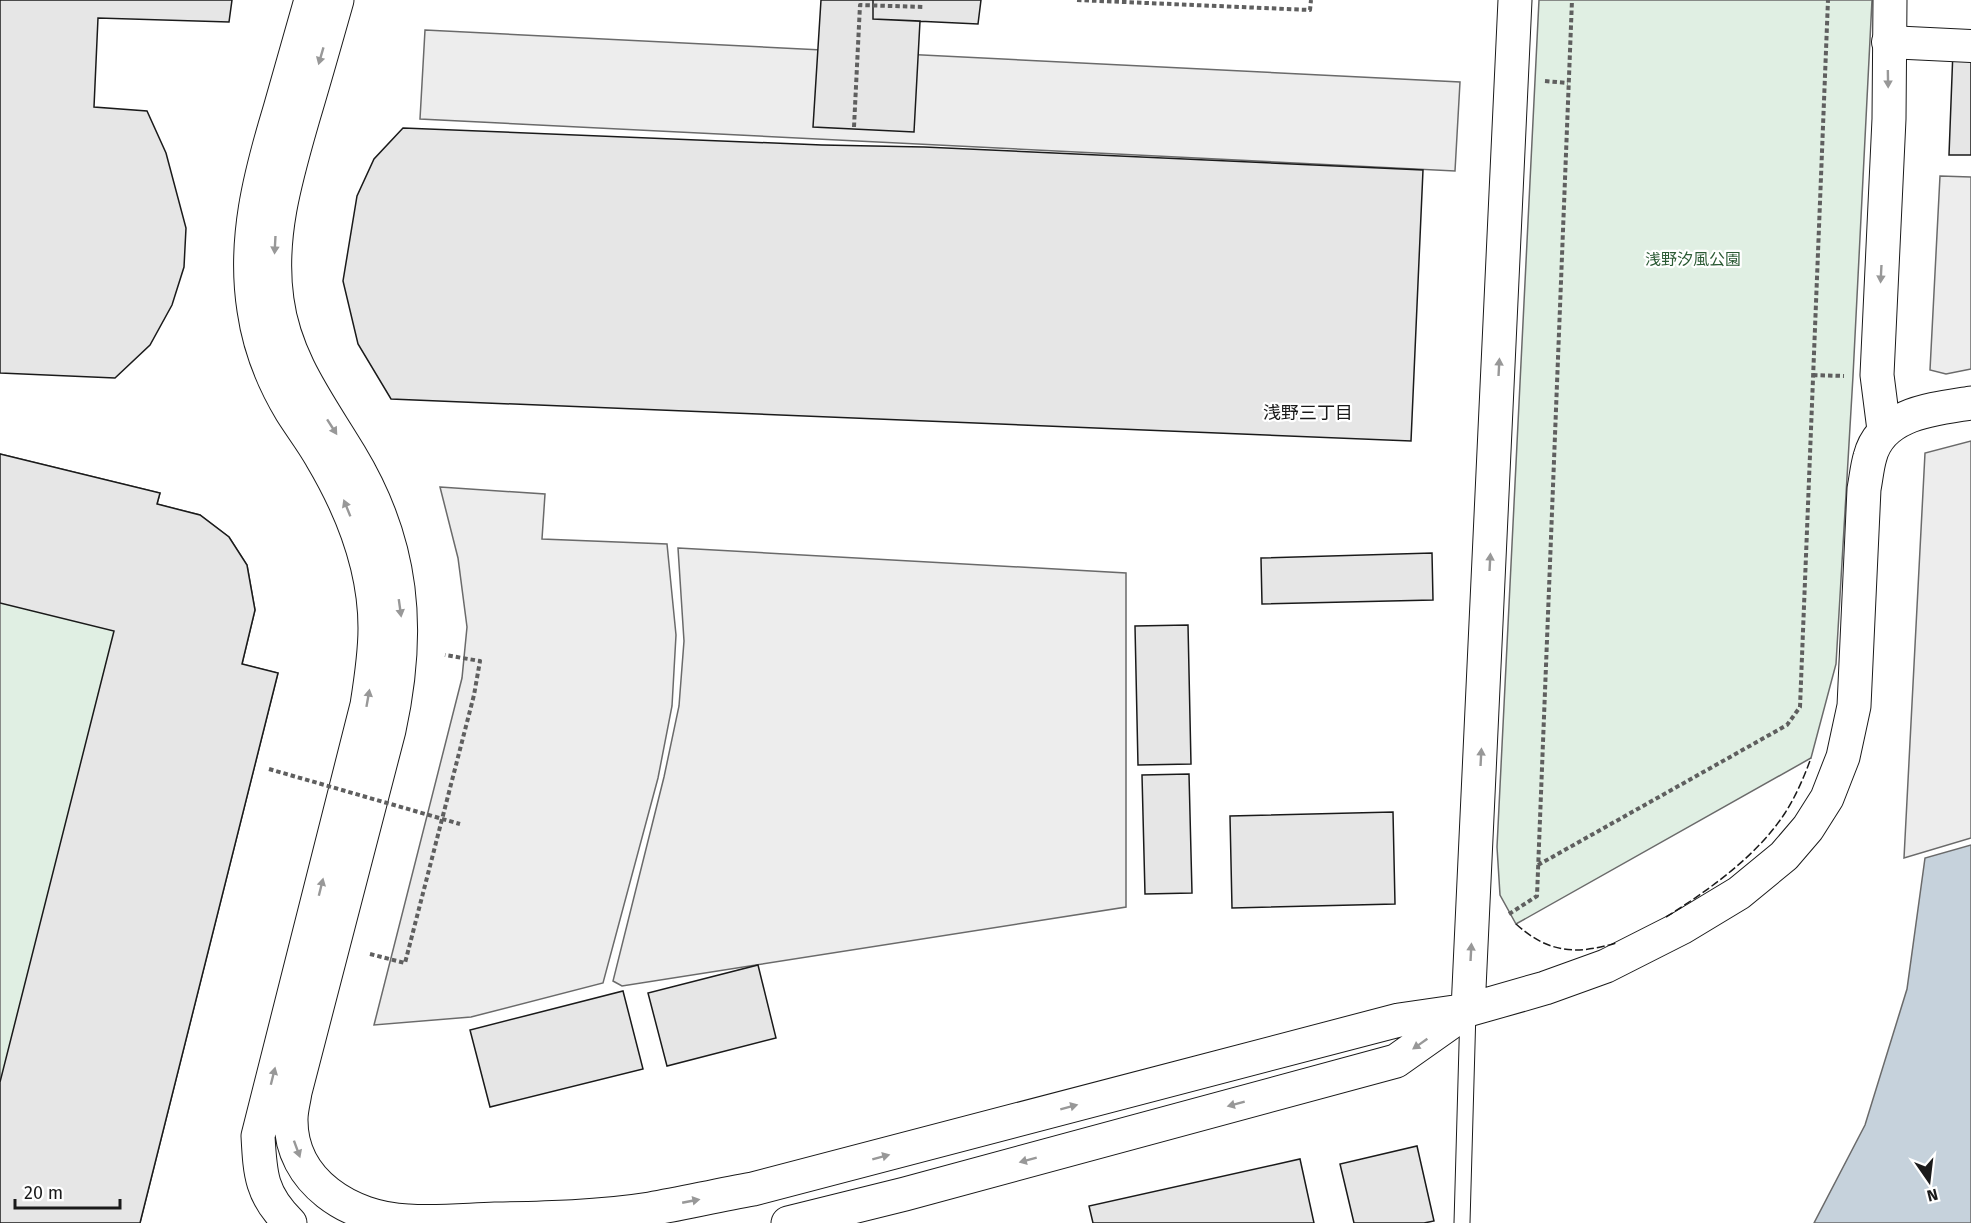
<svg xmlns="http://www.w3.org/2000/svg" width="1971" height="1223" viewBox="0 0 1971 1223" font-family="'Fira Sans','Noto Sans JP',sans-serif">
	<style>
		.green { fill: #e0efe3; stroke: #6a6a6a; stroke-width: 1.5 }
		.parking { fill: #ededed; stroke: #6a6a6a; stroke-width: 1.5 }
		.water { fill: #c6d2dc; stroke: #6a6a6a; stroke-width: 1.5 }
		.building { fill: #e6e6e6; stroke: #1a1a1a; stroke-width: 1.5 }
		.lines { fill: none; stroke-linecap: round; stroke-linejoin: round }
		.service-casing { stroke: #1a1a1a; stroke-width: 17 }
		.minor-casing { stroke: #1a1a1a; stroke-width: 34 }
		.tertiary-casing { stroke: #1a1a1a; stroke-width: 35 }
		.path { stroke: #5f5f5f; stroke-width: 4; stroke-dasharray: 4.5 3; stroke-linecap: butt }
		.service { stroke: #fff; stroke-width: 15 }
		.minor { stroke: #fff; stroke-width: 32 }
		.tertiary { stroke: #fff; stroke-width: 33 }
		.path-bridge { stroke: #5f5f5f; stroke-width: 4; stroke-dasharray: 4.5 3; stroke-linecap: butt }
		.fence { stroke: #1a1a1a; stroke-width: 1.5; stroke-dasharray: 8 3; stroke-linecap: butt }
		.oneway { fill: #989898 }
		.labels { text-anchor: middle; stroke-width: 4.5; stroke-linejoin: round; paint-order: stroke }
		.park-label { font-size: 16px; fill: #2b5a34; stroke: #fff }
		.neighbourhood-label { font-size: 18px; fill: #1a1a1a; stroke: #fff }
	</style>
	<rect width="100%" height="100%" fill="#fff"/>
	<path class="green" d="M 1539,0 L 1872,0 L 1853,376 L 1836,664 L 1811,758 L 1516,924 L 1500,895 L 1497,847 Z
		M 0,454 L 160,493 L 157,504 L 200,515 L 229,537 L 247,565 L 255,610 L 242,664 L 278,673 L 140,1223 L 0,1223 Z"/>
	<path class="parking" d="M 425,30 L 1460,82 L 1455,171 L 420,119 Z
		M 1940,176 L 1971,177 L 1971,369 L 1946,374 L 1930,370 Z
		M 1971,441 L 1971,838 L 1904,858 L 1925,453 Z
		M 440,487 L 545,494 L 542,539 L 667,544 L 676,635 L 672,706 L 658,778 L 603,983 L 471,1017 L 374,1025 L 462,678 L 467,627 L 458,558 Z
		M 678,548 L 1126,573 L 1126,907 L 622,986 L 613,981 L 664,777 L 679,706 L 684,641 Z"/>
	<path class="water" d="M 1971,845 L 1971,1223 L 1814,1223 L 1865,1125 L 1907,989 L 1925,858 Z"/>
	<path class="building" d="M 0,0 L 232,0 L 229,22 L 98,18 L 94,107 L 147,111 L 166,153 L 186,228 L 184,267 L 172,305 L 150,345 L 115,378 L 0,373 Z
		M 821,0 L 873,0 L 873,19 L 920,21 L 914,132 L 813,127 Z
		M 873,0 L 981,0 L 978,24 L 873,19 Z
		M 1953,50 L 1971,51 L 1971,155 L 1949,155 Z
		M 403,128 L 822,145 L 924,147 L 1423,170 L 1411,441 L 391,399 L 358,344 L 343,281 L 357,196 L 374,159 Z
		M 0,454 L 160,493 L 157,504 L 200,515 L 229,537 L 247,565 L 255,610 L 242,664 L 278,673 L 140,1223 L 0,1223 L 0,1082 L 114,631 L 0,603 Z
		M 1432,553 L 1433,600 L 1262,604 L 1261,558 Z
		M 1188,625 L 1191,764 L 1138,765 L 1135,626 Z
		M 1189,774 L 1192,893 L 1145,894 L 1142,775 Z
		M 1393,812 L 1395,904 L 1232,908 L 1230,816 Z
		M 758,965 L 776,1038 L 667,1066 L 648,993 Z
		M 623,991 L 643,1069 L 490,1107 L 470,1030 Z
		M 1417,1146 L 1434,1221 L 1424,1223 L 1354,1223 L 1340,1164 Z
		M 1300,1159 L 1314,1223 L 1093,1223 L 1089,1206 Z"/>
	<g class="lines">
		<defs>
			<path id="service" d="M 1462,1223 L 1468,1010"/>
			<path id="minor" d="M 1888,42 L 1971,46"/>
			<path id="tertiary" d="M 337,0 C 326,39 315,78 303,118 C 286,177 268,237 277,300 C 285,360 320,405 350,455 C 404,544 411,630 389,730 L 295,1092 C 294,1100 291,1110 291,1119 C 290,1182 351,1219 408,1221 C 437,1223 466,1220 495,1219 C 546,1218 599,1217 650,1209 C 684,1203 719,1195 753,1189 L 1399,1020 L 1468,1010 L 1545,988 L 1606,966 L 1681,928 L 1739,893 L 1784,856 L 1808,828 L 1827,798 L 1843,757 L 1854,706 L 1864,489 C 1866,479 1867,467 1870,457 C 1881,413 1934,409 1971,403
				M 1884,430 L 1877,375 L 1889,119 L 1890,0
				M 1468,1010 L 1515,0
				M 290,1223 C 261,1195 260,1174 258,1136 L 367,705 C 371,680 375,654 375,628 C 375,567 352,509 321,457 C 312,441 301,427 291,411 C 273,381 259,345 254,310 C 243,240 260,175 280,109 C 290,73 301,36 311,0
				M 788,1223 L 905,1194 L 1396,1061 L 1464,1013"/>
		</defs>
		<use href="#service" class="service-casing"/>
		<use href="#minor" class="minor-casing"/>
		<use href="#tertiary" class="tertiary-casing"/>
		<path class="path" d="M 1077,0 L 1310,10 L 1311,0
			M 1545,81 L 1568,83
			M 854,127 L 860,5 L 923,7
			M 1813,375 L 1844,376
			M 1538,865 L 1787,725 L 1800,707 L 1828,0
			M 1509,914 L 1537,896 L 1572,0
			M 370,954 L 405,963 L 474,695 L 480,661 L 445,655"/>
		<use href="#service" class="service"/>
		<use href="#minor" class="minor"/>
		<use href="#tertiary" class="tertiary"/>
		<path class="path-bridge" d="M 269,769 L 460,824"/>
		<path class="fence" d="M 1666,917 C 1709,890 1757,856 1785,813 C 1796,796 1804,777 1811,758
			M 1516,924 C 1548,953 1576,955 1616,943"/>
	</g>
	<defs><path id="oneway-solid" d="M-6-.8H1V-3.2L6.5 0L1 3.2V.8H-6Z" transform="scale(1.5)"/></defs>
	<g class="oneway">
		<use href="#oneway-solid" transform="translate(321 56) rotate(106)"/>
		<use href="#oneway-solid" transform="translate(1888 79) rotate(89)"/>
		<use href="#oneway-solid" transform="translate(275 245) rotate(93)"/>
		<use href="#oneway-solid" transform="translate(1881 274) rotate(93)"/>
		<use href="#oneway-solid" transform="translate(1499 367) rotate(-87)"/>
		<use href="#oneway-solid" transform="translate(332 427) rotate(57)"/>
		<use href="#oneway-solid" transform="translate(347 508) rotate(-112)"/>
		<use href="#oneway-solid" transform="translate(1490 562) rotate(-87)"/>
		<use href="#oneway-solid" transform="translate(400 608) rotate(82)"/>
		<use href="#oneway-solid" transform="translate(368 698) rotate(-80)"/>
		<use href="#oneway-solid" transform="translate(1481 757) rotate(-87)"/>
		<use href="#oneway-solid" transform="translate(321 887) rotate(-76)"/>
		<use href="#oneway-solid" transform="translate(1471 952) rotate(-87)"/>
		<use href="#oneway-solid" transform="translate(1420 1044) rotate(145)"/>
		<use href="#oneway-solid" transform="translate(273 1076) rotate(-76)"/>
		<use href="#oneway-solid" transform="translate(1236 1104) rotate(165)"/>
		<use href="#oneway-solid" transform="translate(1069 1107) rotate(-15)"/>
		<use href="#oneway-solid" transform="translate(297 1149) rotate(70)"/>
		<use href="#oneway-solid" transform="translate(881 1157) rotate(-15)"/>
		<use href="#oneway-solid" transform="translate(1028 1160) rotate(165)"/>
		<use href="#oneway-solid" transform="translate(691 1201) rotate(-11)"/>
	</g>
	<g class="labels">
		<g class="park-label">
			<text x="1693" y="265">浅野汐風公園</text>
		</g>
		<g class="neighbourhood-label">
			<text x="1308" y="419">浅野三丁目</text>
		</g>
	</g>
	<g transform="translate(1929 1181) rotate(166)" stroke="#ffffff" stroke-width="4.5" paint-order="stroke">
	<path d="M0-4.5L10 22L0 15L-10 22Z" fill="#1a1a1a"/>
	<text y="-9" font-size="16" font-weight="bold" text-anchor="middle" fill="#1a1a1a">N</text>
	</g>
	<path d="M15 1199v9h105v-9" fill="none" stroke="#1a1a1a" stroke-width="3"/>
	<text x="24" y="1199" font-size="18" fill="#1a1a1a" stroke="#ffffff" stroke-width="4.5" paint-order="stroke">20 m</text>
</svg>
